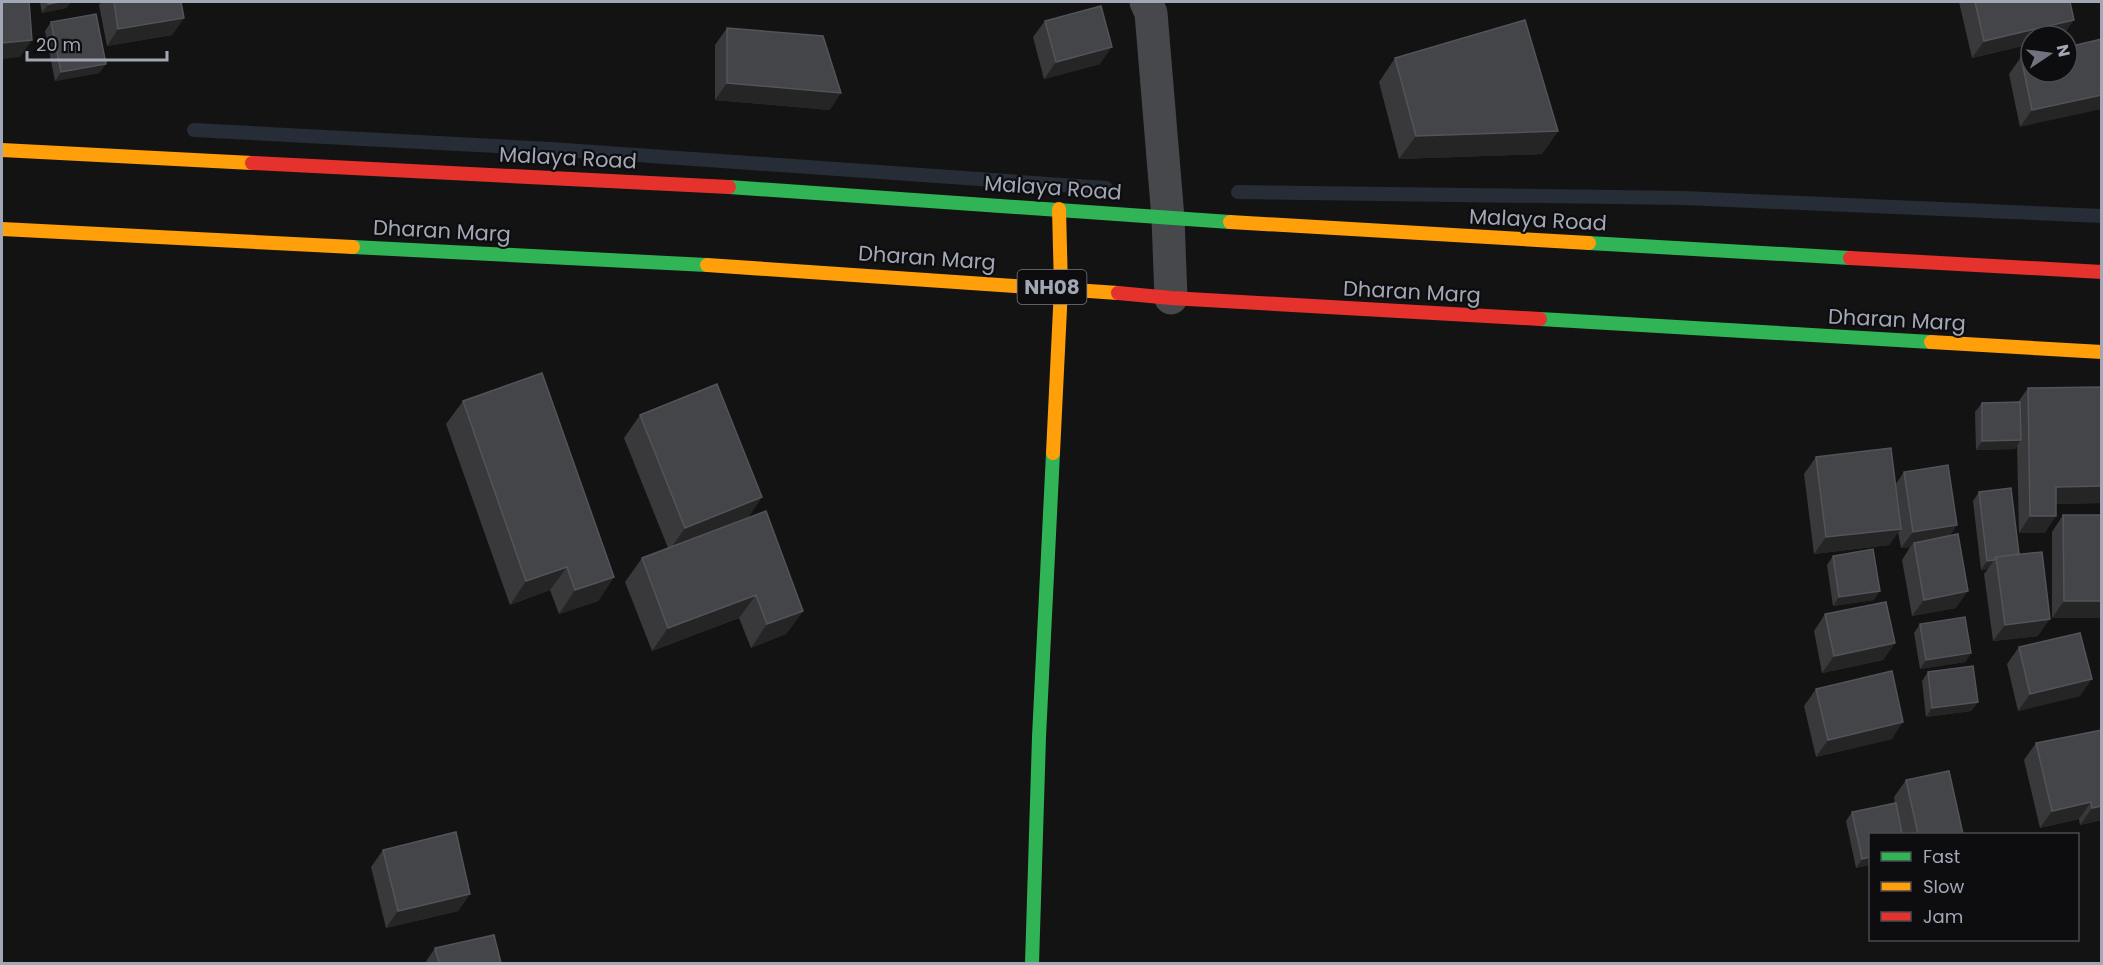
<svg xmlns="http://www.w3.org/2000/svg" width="2103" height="965" viewBox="0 0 2103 965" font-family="Poppins,sans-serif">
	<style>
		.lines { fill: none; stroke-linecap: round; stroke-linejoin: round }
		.stream { stroke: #262d36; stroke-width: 14 }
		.street { stroke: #47484c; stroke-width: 33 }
		.fast { stroke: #30b455; stroke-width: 14 }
		.slow { stroke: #ff9f0a; stroke-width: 14 }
		.jam { stroke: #e5322d; stroke-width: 14 }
		.wall { fill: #39393c }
		.shaded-wall { fill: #252526 }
		.building { fill: #444549; stroke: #53545a; stroke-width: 1.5 }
		.labels { text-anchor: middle; stroke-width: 4.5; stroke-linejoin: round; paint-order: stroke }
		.shield { fill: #0d0d0f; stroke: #757984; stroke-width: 1.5 }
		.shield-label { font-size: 20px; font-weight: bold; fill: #a2a7b6 }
		.street-label { font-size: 21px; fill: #a2a7b6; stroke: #0d0d0f }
	</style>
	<rect width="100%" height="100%" fill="#131313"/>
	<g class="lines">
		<path class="stream" d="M 194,130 L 551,149 L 1106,188
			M 1238,192 L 1684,198 L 2102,216"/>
		<path class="street" d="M 1146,2 L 1151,13 L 1168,218 L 1171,298"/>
		<path class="fast" d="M 729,187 L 1230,222
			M 1589,243 L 1850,258
			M 353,247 L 707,265
			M 1540,319 L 1931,342
			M 1032,964 L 1039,737 L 1053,453"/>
		<path class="slow" d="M 2,150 L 252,163
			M 1230,222 L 1589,243
			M 2,229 L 353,247
			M 707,265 L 1118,293
			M 1931,342 L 2102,352
			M 1053,453 L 1061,288 L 1059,209"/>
		<path class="jam" d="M 252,163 L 729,187
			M 1850,258 L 2102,272
			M 1118,293 L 1171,298 L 1540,319"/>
	</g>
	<path class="wall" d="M 40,2 L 71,2 L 66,8 L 42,13 Z
		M 101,2 L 181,2 L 184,18 L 172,35 L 107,46 L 99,5 Z
		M 1959,2 L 2070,2 L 2031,36 L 2031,44 L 1972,58 Z
		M 1045,21 L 1100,64 L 1044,79 L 1033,37 Z
		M 51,22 L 106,64 L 99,73 L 55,81 L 45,31 Z
		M 727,28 L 830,110 L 715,100 L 715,45 Z
		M 2102,39 L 2020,127 L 2009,74 L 2021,57 Z
		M 1395,58 L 1558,131 L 1542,154 L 1399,159 L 1379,82 Z
		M 2102,387 L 2102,503 L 2056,504 L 2045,533 L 2019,533 L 2017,445 L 2015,449 L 1976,450 L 1975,412 L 1982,403 L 2018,402 L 2028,388 Z
		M 463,401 L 614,577 L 598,601 L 559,614 L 550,590 L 510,605 L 446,424 Z
		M 640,415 L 762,497 L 748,517 L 803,611 L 786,634 L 751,648 L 739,618 L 652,651 L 625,582 L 642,558 L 668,548 L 624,438 Z
		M 1816,457 L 1895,485 L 1904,472 L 1957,525 L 1950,535 L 1956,608 L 1912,616 L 1902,560 L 1910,547 L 1901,548 L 1898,532 L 1889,545 L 1814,554 L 1804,474 Z
		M 1979,492 L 2019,554 L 2038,636 L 1993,641 L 1984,574 L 1988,569 L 1981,570 L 1973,501 Z
		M 2063,515 L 2102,515 L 2102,616 L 2100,618 L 2052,618 L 2052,532 Z
		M 1833,556 L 1874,600 L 1833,606 L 1827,565 Z
		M 1825,614 L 1895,643 L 1883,660 L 1822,673 L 1814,631 Z
		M 1920,624 L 1971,653 L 1965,662 L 1920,669 L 1914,633 Z
		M 2019,647 L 2080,696 L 2018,711 L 2007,664 Z
		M 1928,672 L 1978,702 L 1971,711 L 1926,717 L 1922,681 Z
		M 1816,689 L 1892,739 L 1816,757 L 1804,706 Z
		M 2102,730 L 2102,820 L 2080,825 L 2079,819 L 2040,828 L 2024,760 L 2036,743 Z
		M 1906,780 L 1963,834 L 1870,834 L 1870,865 L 1856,868 L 1846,821 L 1852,812 L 1895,804 L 1894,797 Z
		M 383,850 L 470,894 L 458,911 L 386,928 L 371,867 Z
		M 435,948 L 501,963 L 425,963 Z"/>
	<path class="shaded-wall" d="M 60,2 L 71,2 L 66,8 L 42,13 L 48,4 Z
		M 184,18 L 172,35 L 107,46 L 118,29 Z
		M 2074,20 L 2063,36 L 2031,36 L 2031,44 L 1972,58 L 1984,41 Z
		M 32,40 L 20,57 L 2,59 L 2,43 Z
		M 1112,47 L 1100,64 L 1044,79 L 1056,62 Z
		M 106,64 L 99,73 L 55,81 L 61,72 Z
		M 727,83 L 841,93 L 830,110 L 715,100 Z
		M 2102,95 L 2102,109 L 2020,127 L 2032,110 Z
		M 1558,131 L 1542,154 L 1399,159 L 1416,136 Z
		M 2021,440 L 2015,449 L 1976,450 L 1982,441 Z
		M 2102,486 L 2102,503 L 2044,504 L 2056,487 Z
		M 762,497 L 746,521 L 669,551 L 685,528 Z
		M 2030,516 L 2056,516 L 2045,533 L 2019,533 Z
		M 1957,525 L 1945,542 L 1914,543 L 1910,547 L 1901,548 L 1913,532 Z
		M 1901,529 L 1889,545 L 1814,554 L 1826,537 Z
		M 1994,560 L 1988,569 L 1981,570 L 1987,561 Z
		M 567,567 L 550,590 L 510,605 L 526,581 Z
		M 614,577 L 598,601 L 559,614 L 575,590 Z
		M 1880,591 L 1874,600 L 1833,606 L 1839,597 Z
		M 1968,591 L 1956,608 L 1912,616 L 1924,600 Z
		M 756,595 L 739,618 L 652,651 L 668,628 Z
		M 2064,601 L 2102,601 L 2102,616 L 2100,618 L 2052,618 Z
		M 803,611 L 786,634 L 751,648 L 767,624 Z
		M 2050,619 L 2038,636 L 1993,641 L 2005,625 Z
		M 1895,643 L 1883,660 L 1822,673 L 1834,656 Z
		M 1971,653 L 1965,662 L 1920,669 L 1926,660 Z
		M 2092,679 L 2080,696 L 2018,711 L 2030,694 Z
		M 1978,702 L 1971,711 L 1926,717 L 1932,708 Z
		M 1903,722 L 1892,739 L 1816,757 L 1828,740 Z
		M 2091,802 L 2079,819 L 2040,828 L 2052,811 Z
		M 2102,806 L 2102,820 L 2080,825 L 2092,808 Z
		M 1870,857 L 1870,865 L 1856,868 L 1862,859 Z
		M 470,894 L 458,911 L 386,928 L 398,911 Z"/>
	<path class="building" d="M 2,2 L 29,2 L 32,40 L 2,43 Z
		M 48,2 L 60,2 L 48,4 Z
		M 114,2 L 181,2 L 184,18 L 118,29 Z
		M 1975,2 L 2070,2 L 2074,20 L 1984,41 Z
		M 1101,6 L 1112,47 L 1056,62 L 1045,21 Z
		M 96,14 L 106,64 L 61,72 L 51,22 Z
		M 1525,20 L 1558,131 L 1416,136 L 1395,58 Z
		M 727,28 L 823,36 L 841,93 L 727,83 Z
		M 2102,39 L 2102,95 L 2032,110 L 2021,57 L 2031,54 L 2031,72 L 2067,72 L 2067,47 Z
		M 542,373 L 614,577 L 575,590 L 567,567 L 526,581 L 463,401 Z
		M 717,384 L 762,497 L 685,528 L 640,415 Z
		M 2102,387 L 2102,486 L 2056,487 L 2056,516 L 2030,516 L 2028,388 Z
		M 2020,402 L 2021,440 L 1982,441 L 1982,403 Z
		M 1891,448 L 1901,529 L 1826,537 L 1816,457 Z
		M 1948,465 L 1957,525 L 1913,532 L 1904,472 Z
		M 2011,488 L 2019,554 L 1996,557 L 1994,560 L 1987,561 L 1979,492 Z
		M 766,511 L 803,611 L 767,624 L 756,595 L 668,628 L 642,558 Z
		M 2063,515 L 2102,515 L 2102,601 L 2064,601 Z
		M 1958,534 L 1968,591 L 1924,600 L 1914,543 Z
		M 1873,549 L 1880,591 L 1839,597 L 1833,556 Z
		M 2042,552 L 2050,619 L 2005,625 L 1996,557 Z
		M 1886,602 L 1895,643 L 1834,656 L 1825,614 Z
		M 1965,617 L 1971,653 L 1926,660 L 1920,624 Z
		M 2080,633 L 2092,679 L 2030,694 L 2019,647 Z
		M 1973,666 L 1978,702 L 1932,708 L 1928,672 Z
		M 1892,671 L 1903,722 L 1828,740 L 1816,689 Z
		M 2102,730 L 2102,806 L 2092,808 L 2091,802 L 2052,811 L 2036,743 Z
		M 1949,771 L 1963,834 L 1918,834 L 1906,780 Z
		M 1896,803 L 1902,834 L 1870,834 L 1870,857 L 1862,859 L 1852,812 Z
		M 456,832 L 470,894 L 398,911 L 383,850 Z
		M 494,935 L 501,963 L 439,963 L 435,948 Z"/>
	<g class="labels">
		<rect class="shield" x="1017.5" y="270" width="69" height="34" rx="4.5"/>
		<g class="shield-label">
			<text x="1052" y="294">NH08</text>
		</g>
		<g class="street-label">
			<text transform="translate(568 158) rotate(3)" y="7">Malaya Road</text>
			<text transform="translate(1053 188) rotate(4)" y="7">Malaya Road</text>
			<text transform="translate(1538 220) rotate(3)" y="7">Malaya Road</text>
			<text transform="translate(442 231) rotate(3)" y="7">Dharan Marg</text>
			<text transform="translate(927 258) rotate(4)" y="7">Dharan Marg</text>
			<text transform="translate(1412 292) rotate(3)" y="7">Dharan Marg</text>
			<text transform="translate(1897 320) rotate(3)" y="7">Dharan Marg</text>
		</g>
	</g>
	<rect width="2103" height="965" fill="none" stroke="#a2a7b6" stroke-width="6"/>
	<rect x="1869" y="833" width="210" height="108" fill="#0d0d0f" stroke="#494b52" stroke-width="1.5"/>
	<rect x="1881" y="852" width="30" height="9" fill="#30b455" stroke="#494b52" stroke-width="1.5"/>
	<text x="1923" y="863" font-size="18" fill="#a2a7b6">Fast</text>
	<rect x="1881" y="882" width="30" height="9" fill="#ff9f0a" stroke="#494b52" stroke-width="1.5"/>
	<text x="1923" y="893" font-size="18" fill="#a2a7b6">Slow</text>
	<rect x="1881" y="912" width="30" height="9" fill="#e5322d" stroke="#494b52" stroke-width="1.5"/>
	<text x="1923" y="923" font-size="18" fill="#a2a7b6">Jam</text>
	<g transform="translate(2049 54) rotate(77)"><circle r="28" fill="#0d0d0f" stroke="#494b52" stroke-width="1.5"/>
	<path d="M0-4.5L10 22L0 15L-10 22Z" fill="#70737d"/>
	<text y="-9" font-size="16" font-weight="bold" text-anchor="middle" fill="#a2a7b6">N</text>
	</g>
	<path d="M27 51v9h140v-9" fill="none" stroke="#a2a7b6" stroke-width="3"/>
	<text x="36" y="51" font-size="18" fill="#a2a7b6" stroke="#0d0d0f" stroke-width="4.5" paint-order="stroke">20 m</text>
</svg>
